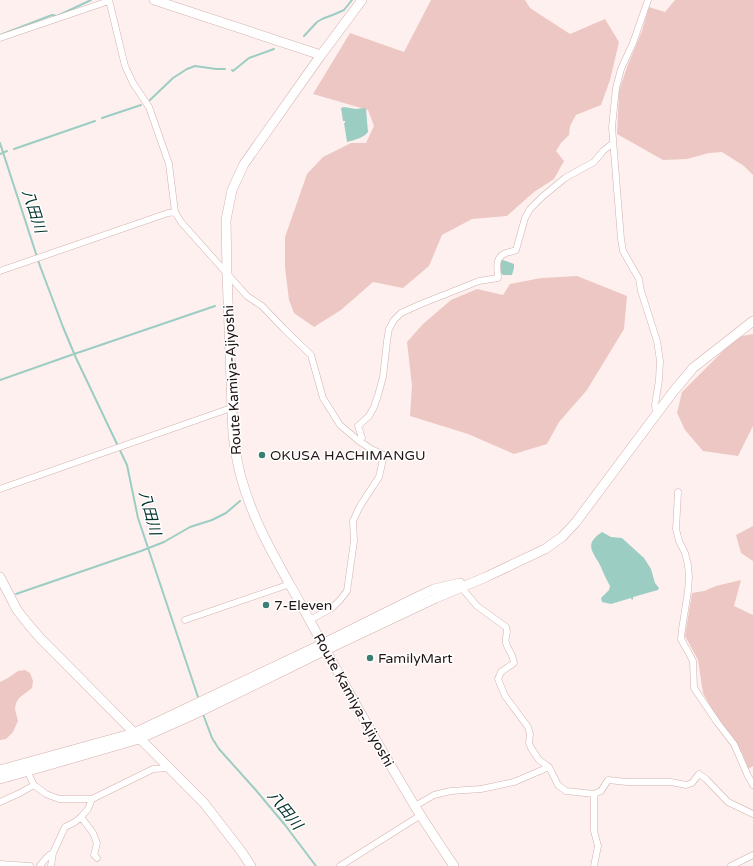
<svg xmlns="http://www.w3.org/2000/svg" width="753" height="866" viewBox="0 0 753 866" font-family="'Varela Round','Noto Sans JP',sans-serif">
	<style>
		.green { fill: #edc7c3 }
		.water { fill: #9ccdc3 }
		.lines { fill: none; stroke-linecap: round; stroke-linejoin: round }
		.stream { stroke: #9ccdc3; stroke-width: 2 }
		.street-casing { stroke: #d2b1ae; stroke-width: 7 }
		.secondary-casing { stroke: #d2b1ae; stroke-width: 10 }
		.street { stroke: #fff; stroke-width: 6 }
		.secondary { stroke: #fff; stroke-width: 9 }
		.poi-dot { fill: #3b7f74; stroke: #fff; stroke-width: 1.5 }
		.labels { text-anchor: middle; stroke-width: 3; stroke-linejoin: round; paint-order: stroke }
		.street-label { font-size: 14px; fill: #211514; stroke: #fff }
		.poi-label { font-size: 14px; fill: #211514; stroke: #fff; text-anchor: start }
		.water-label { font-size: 15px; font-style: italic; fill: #01312a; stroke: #fff }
	</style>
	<rect width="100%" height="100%" fill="#fef0ee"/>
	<path class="green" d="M 431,0 L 525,0 L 530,8 L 570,34 L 605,19 L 619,42 L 610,80 L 601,105 L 576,115 L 570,126 L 569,135 L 561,143 L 556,151 L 564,161 L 554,179 L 534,192 L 507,216 L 472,219 L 442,235 L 429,266 L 403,288 L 373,282 L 341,310 L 314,327 L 294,313 L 289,300 L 285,267 L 285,237 L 307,174 L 323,157 L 351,143 L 366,143 L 374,126 L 368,110 L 313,94 L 350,33 L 404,52 Z
		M 675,0 L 753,0 L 753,175 L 744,166 L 722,152 L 709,153 L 687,159 L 663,160 L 617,134 L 619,91 L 627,67 L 642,31 L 649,7 L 665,12 Z
		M 577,276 L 627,296 L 624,329 L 587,390 L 559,422 L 547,444 L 514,454 L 468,434 L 410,416 L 412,386 L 407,342 L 423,324 L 451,300 L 477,289 L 503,295 L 510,284 L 541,278 Z
		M 753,334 L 753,426 L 738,456 L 703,451 L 685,430 L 677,413 L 682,392 L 737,337 Z
		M 753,526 L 753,561 L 741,553 L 736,535 Z
		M 741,580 L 734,606 L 753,615 L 753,766 L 748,769 L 743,755 L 729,732 L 717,718 L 703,693 L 698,660 L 685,636 L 692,593 L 704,591 L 716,586 Z
		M 25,670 L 30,673 L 33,681 L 32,688 L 19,698 L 16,703 L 15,709 L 18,721 L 13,732 L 6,739 L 0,740 L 0,682 L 8,678 L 18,671 Z"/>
	<path class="water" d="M 344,107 L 356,109 L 364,108 L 366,109 L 368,132 C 364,138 354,140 347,142 L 344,123 L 345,123 L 345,121 L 343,121 L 341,108 Z
		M 500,259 L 514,264 L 514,268 L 512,275 L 503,275 L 500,272 Z
		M 602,532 L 611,537 L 622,538 L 644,558 L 651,569 L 655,583 L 659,588 L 658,590 L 633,597 L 633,599 L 632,600 L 631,598 L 611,604 L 602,602 L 601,598 L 609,590 L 610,586 C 606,579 603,572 600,565 C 592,551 584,544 602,532 Z"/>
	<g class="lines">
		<path class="stream" d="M 0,35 L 52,15 L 57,16 L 91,0
			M 304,36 L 317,22 L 322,19 L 335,14 L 344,10 L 352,0
			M 232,70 L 233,71 L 249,58 L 274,49
			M 150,100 L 173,78 L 187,69 L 195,66 L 216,69 L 225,69
			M 102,118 L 141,105
			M 0,143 L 40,266 L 63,327 L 76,358 L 127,465 L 138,518 L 199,700
			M 14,149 L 95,121
			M 0,154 L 7,151
			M 0,380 L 74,354 L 86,350 L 215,306
			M 16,594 L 141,551 L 164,542 L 190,527 L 212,520 L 226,513 L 240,501
			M 203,714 L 212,738 L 219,749 L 254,788 L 285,825 L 316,866"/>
		<defs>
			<path id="street" d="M 109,0 L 125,66 L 133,83 L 149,107 L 169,164 L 175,212 L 181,222 L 247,296 L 262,306 L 284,329 L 311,355 L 323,398 L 340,425 L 359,441 L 371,449 L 384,455 L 379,477 L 360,506 L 353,521 L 354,541 L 347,591 L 340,600 L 332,608 L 310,620
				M 648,0 L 633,43 L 621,69 L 616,88 L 612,127 L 621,239 L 623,251 L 639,279 L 641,291 L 657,341 L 660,361 L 659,380 L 655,405 L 656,415
				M 0,38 L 109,1
				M 0,271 L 168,213 L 175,212
				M 359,441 L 362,438 L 358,426 L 369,416 L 374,407 L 378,395 L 383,377 L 387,341 L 389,329 L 394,320 L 401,313 L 421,304 L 479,281 L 498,278 C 498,269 494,259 504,254 C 508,252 512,252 516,250 L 525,218 L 530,209 L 542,197 L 565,178 L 594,162 L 603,151 L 612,144
				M 0,489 L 231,408
				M 678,492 L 676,529 L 679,541 L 685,553 L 688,565 L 689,577 L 688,591 L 682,629 L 681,639 L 693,661 L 694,688 L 717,722 L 727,735 L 734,744 L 748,776 L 753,785
				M 461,587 L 477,606 L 506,627 C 509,634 504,637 506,643 C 508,651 513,653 514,663 L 501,672 L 498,679 L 505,696 L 528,727 L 530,734 L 529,743 L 531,748 L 539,760 L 549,767 L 558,785 L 566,791 L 594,794 L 601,791 L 608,780 L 627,782 L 671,782 L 686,785 L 692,783 L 699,774 L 706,779 L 728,802 L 753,814
				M 185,620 L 290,584
				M 27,769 L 30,777 L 34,785 L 46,794 L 59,799 L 92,799 L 153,769 L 170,768
				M 0,802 L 20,793 L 34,785
				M 415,806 L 434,795 L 451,791 L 481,789 L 514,782 L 549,767
				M 81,817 L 93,833 L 97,843 L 94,855 L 97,858
				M 0,864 L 30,866
				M 40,866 C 44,861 46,856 53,853 L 65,827 L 75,822 L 81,817 L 88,809 L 92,799
				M 51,866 L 53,853
				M 340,866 L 421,815
				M 594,866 L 598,846 L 594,831 L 594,794
				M 731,866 L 753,855"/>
			<path id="secondary" d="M 154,0 L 321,55
				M 362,0 L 321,55 L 244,164 L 232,190 L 226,220 L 227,273 L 233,435 C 235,449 237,463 241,477 C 255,529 285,574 310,621 C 344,684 379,747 416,808 C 428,827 441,847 454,866
				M 0,577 L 17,610 L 28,624 L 41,639 L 204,803 L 241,851 L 251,866
				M 0,770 L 134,733 L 322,644 L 415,598 L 434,589 L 460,583
				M 0,779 L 32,770 L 139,739 L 193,715 L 326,650 L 436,598 L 486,577 L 545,549 L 562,537 L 576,522 L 673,392 L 693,368 L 753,321"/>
		</defs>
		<use href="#street" class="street-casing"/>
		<use href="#secondary" class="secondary-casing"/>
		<use href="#street" class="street"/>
		<use href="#secondary" class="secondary"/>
	</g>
	<g class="poi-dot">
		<circle cx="262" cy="455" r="4"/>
		<circle cx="266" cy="605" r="4"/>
		<circle cx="370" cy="658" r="4"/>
	</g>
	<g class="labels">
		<g class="street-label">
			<text transform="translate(232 380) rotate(-93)" y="5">Route Kamiya-Ajiyoshi</text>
			<text transform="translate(354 700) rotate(61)" y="5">Route Kamiya-Ajiyoshi</text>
		</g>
		<g class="poi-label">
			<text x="270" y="460">OKUSA HACHIMANGU</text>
			<text x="274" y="610">7-Eleven</text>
			<text x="378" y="663">FamilyMart</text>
		</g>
		<g class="water-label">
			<text transform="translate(34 211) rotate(72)" y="5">八田川</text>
			<text transform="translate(150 513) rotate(75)" y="5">八田川</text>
			<text transform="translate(285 810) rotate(51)" y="5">八田川</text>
		</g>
	</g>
</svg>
